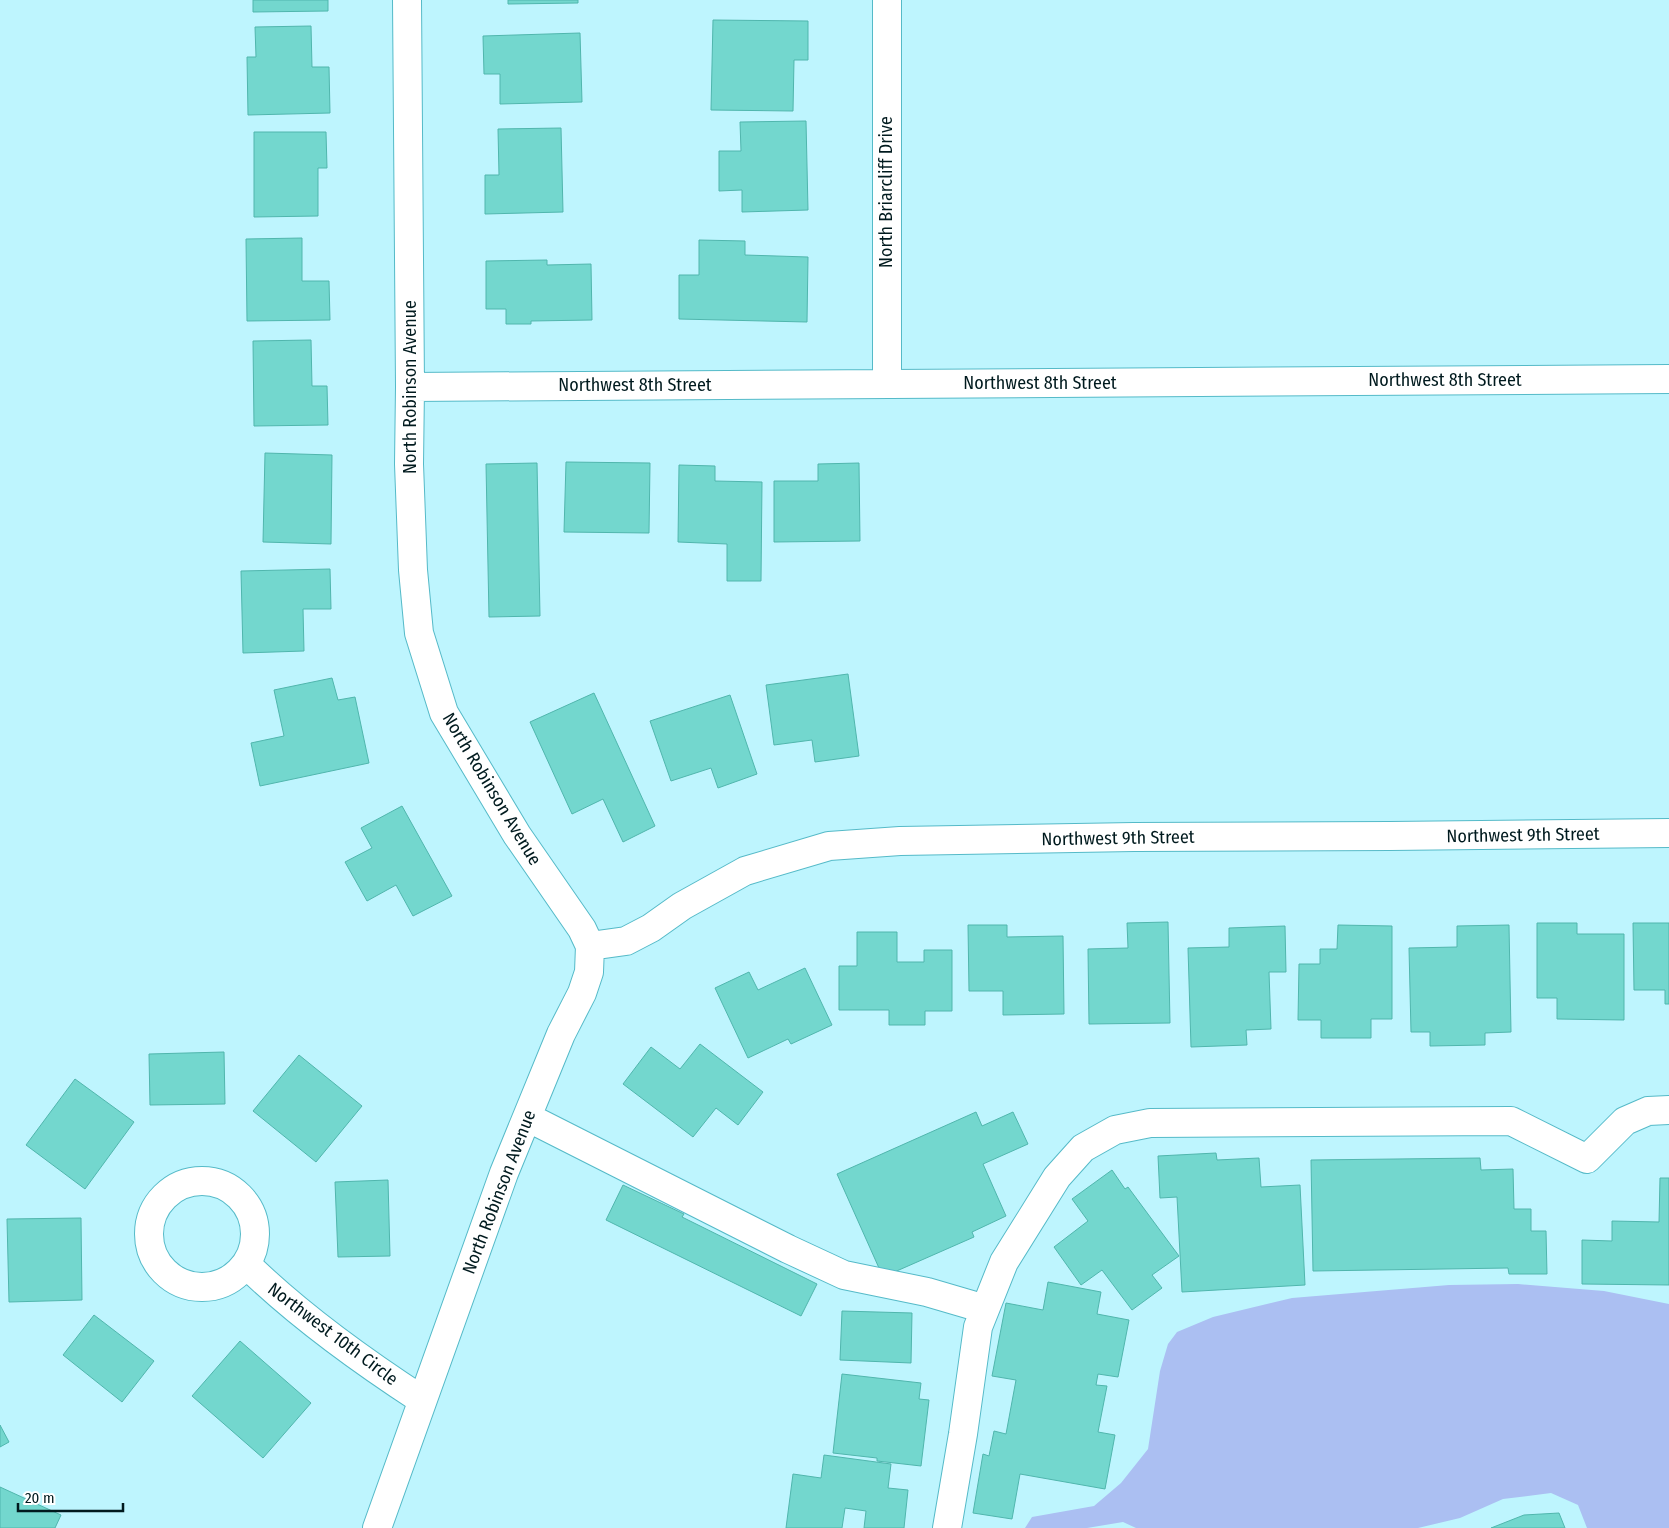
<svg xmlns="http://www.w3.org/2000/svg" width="1669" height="1528" viewBox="0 0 1669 1528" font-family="'Fira Sans Condensed',sans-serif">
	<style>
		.water { fill: #abbff2 }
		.building { fill: #73d7ce; stroke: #50b6ad }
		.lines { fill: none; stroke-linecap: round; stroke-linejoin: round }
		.minor-casing { stroke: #55bac8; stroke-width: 30 }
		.minor { stroke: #fff; stroke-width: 28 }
		.labels { text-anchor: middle; stroke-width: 4.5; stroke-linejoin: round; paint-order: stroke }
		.street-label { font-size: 18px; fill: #001a1e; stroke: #fff }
	</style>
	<rect width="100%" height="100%" fill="#bef5fe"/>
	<path class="water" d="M 1518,1284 L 1604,1291 L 1669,1304 L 1669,1528 L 1587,1528 L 1578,1505 L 1551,1493 L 1503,1499 L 1460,1518 L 1418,1528 L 1136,1528 L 1123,1522 L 1087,1528 L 1025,1528 L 1032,1517 L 1094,1506 L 1121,1483 L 1148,1449 L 1160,1371 L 1168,1344 L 1177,1332 L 1213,1317 L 1292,1298 L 1449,1285 Z"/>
	<path class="building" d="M 253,0 L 328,0 L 328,11 L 253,12 Z
		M 508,0 L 578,0 L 578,3 L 508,4 Z
		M 713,20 L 808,21 L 808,60 L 794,60 L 793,111 L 711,110 Z
		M 311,26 L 312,67 L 329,67 L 330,113 L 248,115 L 247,57 L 256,57 L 255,27 Z
		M 580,33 L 582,102 L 500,104 L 500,74 L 484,74 L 483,36 Z
		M 806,121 L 808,210 L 742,212 L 742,190 L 719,191 L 719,151 L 741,151 L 740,122 Z
		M 561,128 L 563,212 L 485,214 L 485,175 L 499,175 L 498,129 Z
		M 254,132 L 326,132 L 327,168 L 318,168 L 318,216 L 254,217 Z
		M 302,238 L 302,281 L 329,281 L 330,320 L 247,321 L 246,239 Z
		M 699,240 L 745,241 L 745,255 L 808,257 L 807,322 L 679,319 L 679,275 L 699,275 Z
		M 547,260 L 547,265 L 591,264 L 592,320 L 531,321 L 531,324 L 506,324 L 506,309 L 486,309 L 486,261 Z
		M 311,340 L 312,386 L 327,386 L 328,425 L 254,426 L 253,341 Z
		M 265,453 L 332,455 L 331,544 L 263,542 Z
		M 566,462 L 650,463 L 649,533 L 564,532 Z
		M 537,463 L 540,616 L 489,617 L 486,464 Z
		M 859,463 L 860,541 L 774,542 L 774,481 L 818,481 L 818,464 Z
		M 679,465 L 715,466 L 715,481 L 762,482 L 761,581 L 727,581 L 727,544 L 678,542 Z
		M 330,569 L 331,609 L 303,609 L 304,651 L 243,653 L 241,571 Z
		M 848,674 L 859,756 L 815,762 L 812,740 L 774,745 L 766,685 Z
		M 332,678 L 338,700 L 355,697 L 369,763 L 260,786 L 251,743 L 284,736 L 274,690 Z
		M 594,693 L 655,826 L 623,842 L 603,799 L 572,814 L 530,722 Z
		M 730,695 L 757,774 L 718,788 L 711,768 L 671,781 L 650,721 Z
		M 402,806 L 452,896 L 413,916 L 396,885 L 367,901 L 345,862 L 372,848 L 361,828 Z
		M 1168,922 L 1170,1023 L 1089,1024 L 1088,949 L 1128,948 L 1127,923 Z
		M 1537,923 L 1577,923 L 1577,934 L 1624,934 L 1624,1020 L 1557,1019 L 1557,998 L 1537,998 Z
		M 1633,923 L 1669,923 L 1669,1004 L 1665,1004 L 1665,990 L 1634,990 Z
		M 968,925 L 1007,925 L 1007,937 L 1063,936 L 1064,1014 L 1003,1015 L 1003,991 L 969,991 Z
		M 1338,925 L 1392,926 L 1392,1019 L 1371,1019 L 1371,1038 L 1321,1038 L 1321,1020 L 1298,1020 L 1299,964 L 1320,964 L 1320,949 L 1337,949 Z
		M 1509,925 L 1511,1032 L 1485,1033 L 1485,1045 L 1430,1046 L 1430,1032 L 1411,1032 L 1409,948 L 1457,947 L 1457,926 Z
		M 1285,926 L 1286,972 L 1269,972 L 1271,1029 L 1246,1030 L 1247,1045 L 1191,1047 L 1188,948 L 1229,947 L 1229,928 Z
		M 857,932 L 897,932 L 897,962 L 924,962 L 924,950 L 952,950 L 952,1011 L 925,1011 L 925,1025 L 889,1025 L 889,1010 L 839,1010 L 839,966 L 857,966 Z
		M 805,968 L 832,1025 L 791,1044 L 788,1039 L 748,1058 L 715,988 L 749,972 L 758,990 Z
		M 700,1044 L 763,1092 L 738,1125 L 716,1108 L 693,1137 L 623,1084 L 651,1047 L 680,1069 Z
		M 224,1052 L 225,1104 L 150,1105 L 149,1054 Z
		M 299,1055 L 362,1106 L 316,1162 L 253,1111 Z
		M 75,1079 L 134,1122 L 85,1189 L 26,1145 Z
		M 976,1112 L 982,1126 L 1013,1112 L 1028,1144 L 983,1164 L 1006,1216 L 972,1232 L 974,1237 L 883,1277 L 837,1174 Z
		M 1216,1153 L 1217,1160 L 1259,1158 L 1261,1187 L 1300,1185 L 1305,1285 L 1182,1292 L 1177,1197 L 1160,1198 L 1158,1156 Z
		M 1480,1158 L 1481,1170 L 1513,1169 L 1514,1209 L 1531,1209 L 1531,1231 L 1546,1231 L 1547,1274 L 1509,1274 L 1508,1268 L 1313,1271 L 1311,1160 Z
		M 1112,1170 L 1125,1189 L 1128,1187 L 1179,1256 L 1152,1275 L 1162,1288 L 1132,1310 L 1102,1270 L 1081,1285 L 1054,1247 L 1088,1221 L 1072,1199 Z
		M 1660,1178 L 1669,1178 L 1669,1285 L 1582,1284 L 1582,1240 L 1612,1241 L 1612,1221 L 1659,1222 Z
		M 388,1180 L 390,1256 L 338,1257 L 335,1182 Z
		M 623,1185 L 684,1214 L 682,1217 L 817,1284 L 801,1316 L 606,1220 Z
		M 81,1218 L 82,1300 L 9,1302 L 7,1219 Z
		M 1048,1282 L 1101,1292 L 1097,1314 L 1129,1320 L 1118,1377 L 1098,1374 L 1096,1385 L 1107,1386 L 1098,1432 L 1115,1435 L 1105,1489 L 1020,1474 L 1012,1519 L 973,1513 L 983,1454 L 989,1456 L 994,1431 L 1006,1434 L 1016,1380 L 992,1376 L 1006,1303 L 1043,1310 Z
		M 842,1311 L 912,1313 L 911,1363 L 840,1360 Z
		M 94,1315 L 154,1361 L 122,1402 L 63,1355 Z
		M 240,1341 L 311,1403 L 263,1458 L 192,1396 Z
		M 842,1374 L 921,1383 L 919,1399 L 929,1400 L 921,1466 L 877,1461 L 877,1458 L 833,1453 Z
		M 0,1425 L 9,1442 L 0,1447 Z
		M 824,1455 L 891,1464 L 888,1488 L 908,1490 L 904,1528 L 864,1528 L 866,1511 L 845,1508 L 842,1528 L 786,1528 L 793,1474 L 821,1478 Z
		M 0,1487 L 61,1515 L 55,1528 L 0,1528 Z
		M 1559,1513 L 1565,1528 L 1491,1528 L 1524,1515 Z"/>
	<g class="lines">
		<defs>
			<path id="minor" d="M 887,383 L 887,0
				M 410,387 L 1669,379
				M 590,946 L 626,941 L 651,928 L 682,906 L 745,871 L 829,846 L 900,841 L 1134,837 L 1390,836 L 1669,833
				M 527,1117 L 788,1249 L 844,1275 L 927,1292 L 985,1309
				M149 1234a53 53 0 1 1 106 0a53 53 0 1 1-106 0Z
				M 246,1264 C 298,1315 362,1361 422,1400
				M 377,1528 L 504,1173 L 561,1034 L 582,993 L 589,972 L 590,946 L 582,929 L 517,835 L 444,713 L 419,633 L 413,570 L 409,464 L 410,387 L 407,0
				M 947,1528 L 963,1434 L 978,1327 L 1004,1262 L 1057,1177 L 1083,1148 L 1115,1130 L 1150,1123 L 1511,1121 L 1587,1159 L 1625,1121 L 1648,1111 L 1669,1110"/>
		</defs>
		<use href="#minor" class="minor-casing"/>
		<use href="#minor" class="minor"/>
	</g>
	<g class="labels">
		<g class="street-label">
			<text transform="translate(886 192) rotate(-90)" y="6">North Briarcliff Drive</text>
			<text x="1445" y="386">Northwest 8th Street</text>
			<text x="1040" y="389">Northwest 8th Street</text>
			<text x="635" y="391">Northwest 8th Street</text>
			<text transform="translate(410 387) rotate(-90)" y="6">North Robinson Avenue</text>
			<text transform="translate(492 789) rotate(59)" y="6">North Robinson Avenue</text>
			<text transform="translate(1523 835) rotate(-1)" y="6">Northwest 9th Street</text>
			<text transform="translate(1118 838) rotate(-1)" y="6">Northwest 9th Street</text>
			<text transform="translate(499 1192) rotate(-69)" y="6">North Robinson Avenue</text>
			<text transform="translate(333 1334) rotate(37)" y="6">Northwest 10th Circle</text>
		</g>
	</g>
	<path d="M18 1503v8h105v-8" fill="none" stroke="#001a1e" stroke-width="2.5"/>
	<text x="25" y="1503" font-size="15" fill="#001a1e" stroke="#ffffff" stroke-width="4" paint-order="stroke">20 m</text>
</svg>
